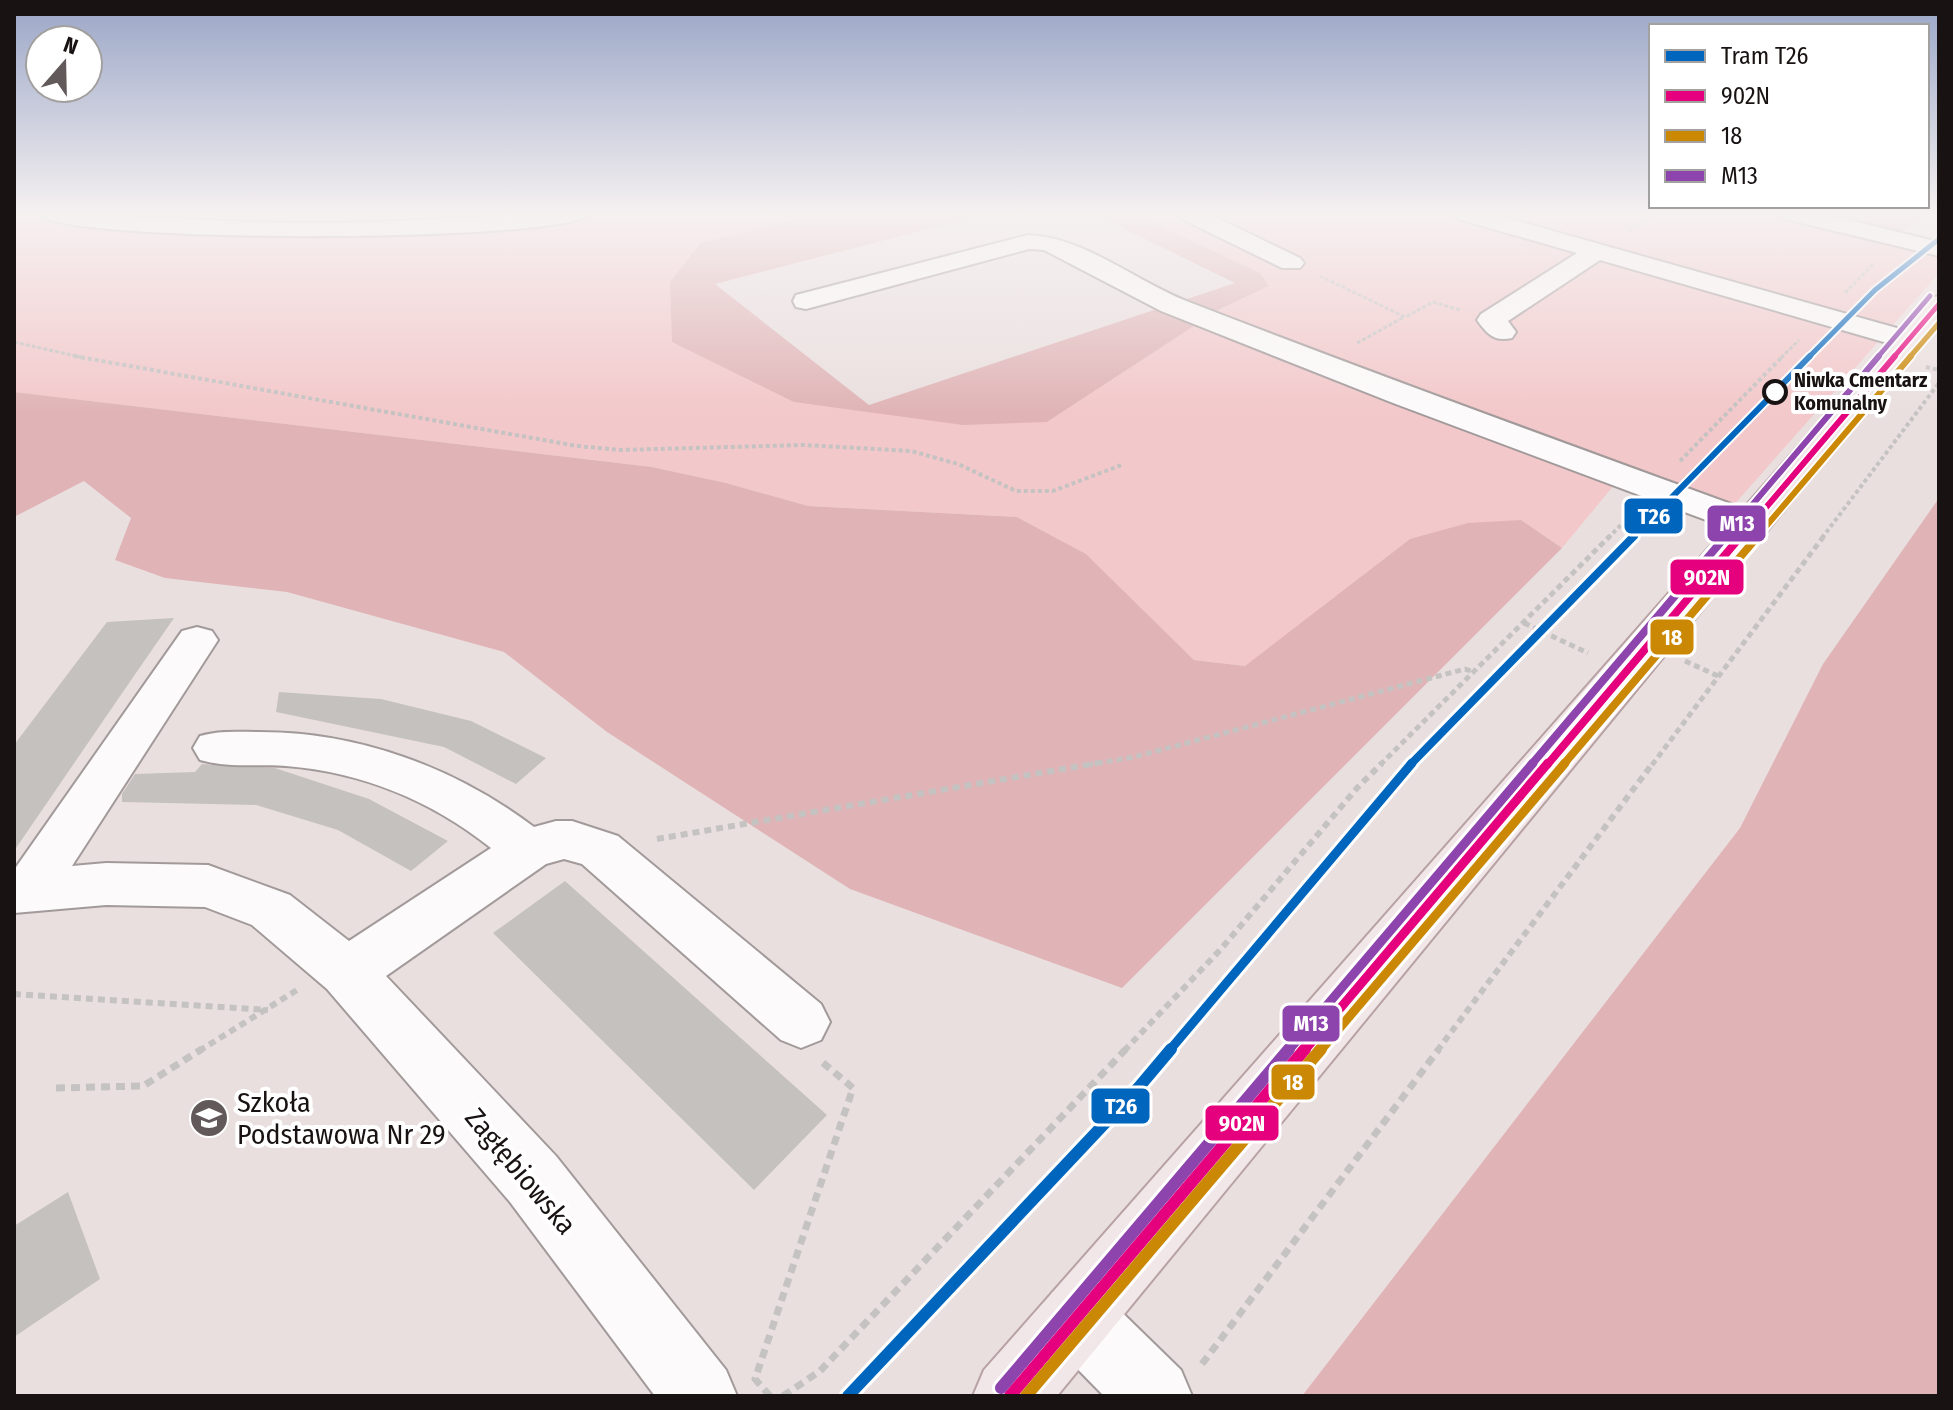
<svg xmlns="http://www.w3.org/2000/svg" width="1953" height="1410" viewBox="0 0 1953 1410" font-family="'Fira Sans Condensed',sans-serif">
	<style>
		.green { fill: #f3c8ca }
		.forest { fill: #e0b4b6 }
		.building { fill: #c4c1bf }
		.lines { fill: none; stroke-linecap: round; stroke-linejoin: round }
		.minor-casing { stroke: #a29a9a; stroke-width: 4 }
		.major-casing { stroke: #b7a1a3; stroke-width: 4 }
		.path-far4 { stroke: #c5c2c2; stroke-width: 3; stroke-dasharray: 4 2; stroke-linecap: butt }
		.path-far3 { stroke: #c5c2c2; stroke-width: 4; stroke-dasharray: 4 3; stroke-linecap: butt }
		.path-far2 { stroke: #c5c2c2; stroke-width: 5; stroke-dasharray: 6 4; stroke-linecap: butt }
		.path-far1 { stroke: #c5c2c2; stroke-width: 6; stroke-dasharray: 7 5; stroke-linecap: butt }
		.path { stroke: #c5c2c2; stroke-width: 7; stroke-dasharray: 9 6; stroke-linecap: butt }
		.minor { fill: #fcfafa; fill-rule: evenodd }
		.major { fill: #f2e7e8; fill-rule: evenodd }
		.bus-1-far4-casing { stroke: #fff; stroke-width: 9 }
		.bus-1-far3-casing { stroke: #fff; stroke-width: 10 }
		.bus-1-far2-casing { stroke: #fff; stroke-width: 14 }
		.bus-1-far1-casing { stroke: #fff; stroke-width: 15 }
		.bus-1-casing { stroke: #fff; stroke-width: 18 }
		.bus-2-far4-casing { stroke: #fff; stroke-width: 9 }
		.bus-2-far3-casing { stroke: #fff; stroke-width: 10 }
		.bus-2-far2-casing { stroke: #fff; stroke-width: 14 }
		.bus-2-far1-casing { stroke: #fff; stroke-width: 15 }
		.bus-2-casing { stroke: #fff; stroke-width: 18 }
		.bus-3-far4-casing { stroke: #fff; stroke-width: 9 }
		.bus-3-far3-casing { stroke: #fff; stroke-width: 10 }
		.bus-3-far2-casing { stroke: #fff; stroke-width: 14 }
		.bus-3-far1-casing { stroke: #fff; stroke-width: 15 }
		.bus-3-casing { stroke: #fff; stroke-width: 18 }
		.bus-1-far4 { stroke: #e5007d; stroke-width: 5 }
		.bus-1-far3 { stroke: #e5007d; stroke-width: 6 }
		.bus-1-far2 { stroke: #e5007d; stroke-width: 8 }
		.bus-1-far1 { stroke: #e5007d; stroke-width: 9 }
		.bus-1 { stroke: #e5007d; stroke-width: 12 }
		.bus-2-far4 { stroke: #cb8804; stroke-width: 5 }
		.bus-2-far3 { stroke: #cb8804; stroke-width: 6 }
		.bus-2-far2 { stroke: #cb8804; stroke-width: 8 }
		.bus-2-far1 { stroke: #cb8804; stroke-width: 9 }
		.bus-2 { stroke: #cb8804; stroke-width: 12 }
		.bus-3-far4 { stroke: #8e44ad; stroke-width: 5 }
		.bus-3-far3 { stroke: #8e44ad; stroke-width: 6 }
		.bus-3-far2 { stroke: #8e44ad; stroke-width: 8 }
		.bus-3-far1 { stroke: #8e44ad; stroke-width: 9 }
		.bus-3 { stroke: #8e44ad; stroke-width: 12 }
		.tram-1-far4-casing { stroke: #fff; stroke-width: 9 }
		.tram-1-far3-casing { stroke: #fff; stroke-width: 10 }
		.tram-1-far2-casing { stroke: #fff; stroke-width: 14 }
		.tram-1-far1-casing { stroke: #fff; stroke-width: 15 }
		.tram-1-casing { stroke: #fff; stroke-width: 18 }
		.tram-1-far4 { stroke: #0065bd; stroke-width: 5 }
		.tram-1-far3 { stroke: #0065bd; stroke-width: 6 }
		.tram-1-far2 { stroke: #0065bd; stroke-width: 8 }
		.tram-1-far1 { stroke: #0065bd; stroke-width: 9 }
		.tram-1 { stroke: #0065bd; stroke-width: 12 }
		.stop-dot { fill: #fff; stroke: #191212; stroke-width: 4 }
		.labels { text-anchor: middle; stroke-width: 8; stroke-linejoin: round; paint-order: stroke }
		.far-stop-label { font-size: 20px; font-weight: bold; fill: #191212; stroke: #fff; text-anchor: start }
		.near-poi-label { font-size: 28px; fill: #191212; stroke: #fff; text-anchor: start }
		.near-street-label { font-size: 28px; fill: #191212; stroke: #fff }
		.line-badge { stroke: #fff; stroke-width: 3 }
		.badge-label { font-size: 22px; text-anchor: middle; font-weight: bold; fill: #fff }
	</style>
	<rect width="100%" height="100%" fill="#eadfdf"/>
	<path class="green" d="M 14,214 L 820,214 L 699,243 L 670,282 L 794,402 L 1047,422 L 1220,309 L 1269,286 L 1260,273 L 1134,214 L 1783,214 L 1939,253 L 1939,273 L 1717,524 L 1615,484 L 1562,548 L 1521,520 L 1410,539 L 1246,666 L 1194,660 L 1086,554 L 1017,517 L 808,506 L 726,483 L 652,467 L 14,392 Z"/>
	<path class="forest" d="M 820,214 L 986,214 L 715,284 L 869,405 L 1235,283 L 1094,214 L 1134,214 L 1260,273 L 1269,286 L 1220,309 L 1047,422 L 963,425 L 794,402 L 672,342 L 670,282 L 700,243 Z
		M 1826,214 L 1913,214 L 1921,218 L 1896,235 Z
		M 14,392 L 652,467 L 726,483 L 808,506 L 1017,517 L 1086,554 L 1194,660 L 1245,666 L 1410,539 L 1468,523 L 1521,520 L 1562,548 L 1122,988 L 850,889 L 607,732 L 504,652 L 287,592 L 165,578 L 115,560 L 131,518 L 84,481 L 14,517 Z
		M 1939,498 L 1939,1396 L 1302,1396 L 1740,828 L 1823,664 Z"/>
	<path class="building" d="M 174,618 L 127,686 L 14,851 L 14,745 L 107,622 Z
		M 279,692 L 381,699 L 471,721 L 546,758 L 516,784 L 444,747 L 276,712 Z
		M 202,764 L 275,768 L 369,799 L 448,841 L 411,871 L 338,830 L 256,805 L 122,802 L 122,794 L 135,774 L 195,772 Z
		M 565,881 L 827,1115 L 754,1190 L 493,933 Z
		M 68,1192 L 100,1279 L 14,1337 L 14,1226 Z"/>
	<g class="lines">
		<defs>
			<path id="minor" d="M 38,214 C 129,214 220,223 311,223 C 404,223 497,214 590,214 C 568,243 60,244 38,214 Z
				M 1179,214 L 1209,214 L 1300,258 L 1304,263 L 1300,268 L 1282,268 L 1182,219 Z
				M 1455,214 L 1493,214 L 1918,334 L 1922,340 L 1918,346 L 1908,349 L 1600,260 L 1508,321 L 1516,332 L 1512,338 C 1494,342 1487,334 1477,320 L 1481,314 L 1577,253 L 1458,219 Z
				M 1782,214 L 1824,214 L 1939,242 L 1939,256 L 1785,219 Z
				M 1028,235 C 1085,237 1136,282 1189,302 C 1380,376 1572,446 1764,516 L 1769,524 L 1764,532 L 1751,535 L 1738,532 L 1393,403 L 1161,311 L 1044,250 L 1029,249 L 806,309 L 796,307 L 793,301 L 796,295 Z
				M 197,627 L 212,631 L 218,640 L 72,866 L 106,863 L 208,865 L 290,895 L 349,941 L 491,848 C 432,801 362,772 286,766 C 257,764 228,768 200,760 L 193,748 L 200,736 C 220,730 240,732 260,732 C 359,732 456,768 534,827 L 556,821 L 572,821 L 618,836 L 821,1004 L 830,1022 L 821,1040 L 801,1048 L 781,1040 L 582,864 L 564,859 L 546,864 L 386,976 L 556,1156 L 726,1370 L 737,1396 L 655,1396 L 510,1202 L 327,989 L 252,925 L 205,907 L 106,905 L 14,913 L 14,870 L 182,631 Z
				M 1077,1283 L 1102,1293 L 1181,1370 L 1192,1396 L 1104,1396 L 1052,1343 L 1042,1318 L 1052,1293 Z"/>
			<path id="major" d="M 1939,296 L 1939,321 L 1057,1396 L 973,1396 L 984,1370 L 1929,298 Z"/>
		</defs>
		<use href="#minor" class="minor-casing"/>
		<use href="#major" class="major-casing"/>
		<path class="path-far4" d="M 1629,231 L 1655,214
			M 1320,276 L 1405,317 L 1433,302 L 1460,310
			M 1845,293 L 1874,263
			M 14,342 L 85,358
			M 1357,343 L 1404,317
			M 1781,358 L 1799,340"/>
		<path class="path-far3" d="M 74,356 L 577,446 L 621,450 L 804,445 L 911,451 L 958,464 L 1016,491 L 1053,491 L 1124,464
			M 1926,367 L 1939,370
			M 1680,461 L 1783,356
			M 1608,538 L 1633,513
			M 1822,538 L 1939,383"/>
		<path class="path-far2" d="M 1524,623 L 1588,653
			M 1685,661 L 1718,676
			M 1087,765 L 1134,757 L 1465,669 L 1474,672
			M 1380,765 L 1610,536
			M 1652,765 L 1824,536"/>
		<path class="path-far1" d="M 657,839 L 1098,763
			M 14,994 L 268,1010
			M 199,1051 L 297,990
			M 1124,1051 L 1221,949 L 1357,788 L 1382,763
			M 1437,1051 L 1653,763"/>
		<path class="path" d="M 56,1088 L 143,1086 L 202,1049
			M 1202,1364 L 1439,1049
			M 770,1396 L 755,1379 L 853,1088 L 822,1062
			M 783,1396 L 820,1371 L 1126,1049"/>
		<use href="#minor" class="minor"/>
		<use href="#major" class="major"/>
		<defs>
			<path id="bus-1-far4" d="M 1893,358 L 1939,304"/>
			<path id="bus-1-far3" d="M 1740,538 L 1895,356"/>
			<path id="bus-1-far2" d="M 1547,765 L 1741,536"/>
			<path id="bus-1-far1" d="M 1304,1051 L 1548,763"/>
			<path id="bus-1" d="M 1010,1396 L 1305,1049"/>
			<path id="bus-2-far4" d="M 1909,358 L 1939,323"/>
			<path id="bus-2-far3" d="M 1756,538 L 1911,356"/>
			<path id="bus-2-far2" d="M 1563,765 L 1758,536"/>
			<path id="bus-2-far1" d="M 1320,1051 L 1565,763"/>
			<path id="bus-2" d="M 1026,1396 L 1321,1049"/>
			<path id="bus-3-far4" d="M 1877,358 L 1930,296"/>
			<path id="bus-3-far3" d="M 1724,538 L 1879,356"/>
			<path id="bus-3-far2" d="M 1531,765 L 1726,536"/>
			<path id="bus-3-far1" d="M 1288,1051 L 1533,763"/>
			<path id="bus-3" d="M 1001,1388 L 1289,1049"/>
		</defs>
		<use href="#bus-1-far4" class="bus-1-far4-casing"/>
		<use href="#bus-1-far3" class="bus-1-far3-casing"/>
		<use href="#bus-1-far2" class="bus-1-far2-casing"/>
		<use href="#bus-1-far1" class="bus-1-far1-casing"/>
		<use href="#bus-1" class="bus-1-casing"/>
		<use href="#bus-2-far4" class="bus-2-far4-casing"/>
		<use href="#bus-2-far3" class="bus-2-far3-casing"/>
		<use href="#bus-2-far2" class="bus-2-far2-casing"/>
		<use href="#bus-2-far1" class="bus-2-far1-casing"/>
		<use href="#bus-2" class="bus-2-casing"/>
		<use href="#bus-3-far4" class="bus-3-far4-casing"/>
		<use href="#bus-3-far3" class="bus-3-far3-casing"/>
		<use href="#bus-3-far2" class="bus-3-far2-casing"/>
		<use href="#bus-3-far1" class="bus-3-far1-casing"/>
		<use href="#bus-3" class="bus-3-casing"/>
		<use href="#bus-1-far4" class="bus-1-far4"/>
		<use href="#bus-1-far3" class="bus-1-far3"/>
		<use href="#bus-1-far2" class="bus-1-far2"/>
		<use href="#bus-1-far1" class="bus-1-far1"/>
		<use href="#bus-1" class="bus-1"/>
		<use href="#bus-2-far4" class="bus-2-far4"/>
		<use href="#bus-2-far3" class="bus-2-far3"/>
		<use href="#bus-2-far2" class="bus-2-far2"/>
		<use href="#bus-2-far1" class="bus-2-far1"/>
		<use href="#bus-2" class="bus-2"/>
		<use href="#bus-3-far4" class="bus-3-far4"/>
		<use href="#bus-3-far3" class="bus-3-far3"/>
		<use href="#bus-3-far2" class="bus-3-far2"/>
		<use href="#bus-3-far1" class="bus-3-far1"/>
		<use href="#bus-3" class="bus-3"/>
		<defs>
			<path id="tram-1-far4" d="M 1808,358 L 1875,290 L 1939,239"/>
			<path id="tram-1-far3" d="M 1632,538 L 1810,356"/>
			<path id="tram-1-far2" d="M 1410,765 L 1634,536"/>
			<path id="tram-1-far1" d="M 1169,1051 L 1412,763"/>
			<path id="tram-1" d="M 848,1396 L 1139,1087 L 1171,1049"/>
		</defs>
		<use href="#tram-1-far4" class="tram-1-far4-casing"/>
		<use href="#tram-1-far3" class="tram-1-far3-casing"/>
		<use href="#tram-1-far2" class="tram-1-far2-casing"/>
		<use href="#tram-1-far1" class="tram-1-far1-casing"/>
		<use href="#tram-1" class="tram-1-casing"/>
		<use href="#tram-1-far4" class="tram-1-far4"/>
		<use href="#tram-1-far3" class="tram-1-far3"/>
		<use href="#tram-1-far2" class="tram-1-far2"/>
		<use href="#tram-1-far1" class="tram-1-far1"/>
		<use href="#tram-1" class="tram-1"/>
	</g>
	<linearGradient id="sky" x2="0" y2="1"><stop stop-color="#9aa6c7"/><stop offset="0.52" stop-color="#f6f1f1"/><stop offset="1" stop-color="#f6f1f1" stop-opacity="0"/></linearGradient>
	<rect width="1953" height="412" fill="url(#sky)"/>
	<defs>
		<symbol id="school-disc" viewBox="-11 -11 22 22"><circle r="9.5" fill="#625a5a" stroke="#fff"/><path d="M0-5L7-2L0 1L-7-2ZM-4 1L0 2.5L4 1V4Q0 6-4 4Z" fill="#fff"/></symbol>
	</defs>
	<g fill-rule="evenodd">
		<use href="#school-disc" x="187" y="1096" width="44" height="44"/>
	</g>
	<circle class="stop-dot" cx="1775" cy="392" r="11"/>
	<g class="labels">
		<g class="far-stop-label">
			<text x="1794" y="387">Niwka Cmentarz<tspan x="1794" dy="23">Komunalny</tspan></text>
		</g>
		<g class="near-poi-label">
			<text x="237" y="1112">Szkoła<tspan x="237" dy="32">Podstawowa Nr 29</tspan></text>
		</g>
		<g class="near-street-label">
			<text transform="translate(521 1171) rotate(50)" y="10">Zagłębiowska</text>
		</g>
	</g>
	<g class="line-badge">
		<rect x="1623" y="497" width="61" height="38" rx="8" fill="#0065bd"/>
		<rect x="1706" y="504" width="61" height="39" rx="8" fill="#8e44ad"/>
		<rect x="1669" y="558" width="76" height="38" rx="8" fill="#e5007d"/>
		<rect x="1649" y="618" width="46" height="38" rx="8" fill="#cb8804"/>
		<rect x="1281" y="1004" width="60" height="39" rx="8" fill="#8e44ad"/>
		<rect x="1270" y="1063" width="46" height="38" rx="8" fill="#cb8804"/>
		<rect x="1090" y="1087" width="61" height="38" rx="8" fill="#0065bd"/>
		<rect x="1204" y="1104" width="76" height="38" rx="8" fill="#e5007d"/>
	</g>
	<g class="badge-label">
		<text x="1654" y="524">T26</text>
		<text x="1737" y="531">M13</text>
		<text x="1707" y="585">902N</text>
		<text x="1672" y="645">18</text>
		<text x="1311" y="1031">M13</text>
		<text x="1293" y="1090">18</text>
		<text x="1121" y="1114">T26</text>
		<text x="1242" y="1131">902N</text>
	</g>
	<rect width="1953" height="1410" fill="none" stroke="#191212" stroke-width="32"/>
	<rect x="1649" y="24" width="280" height="184" fill="#ffffff" stroke="#a3a0a0" stroke-width="2"/>
	<rect x="1665" y="50" width="40" height="12" fill="#0065bd" stroke="#a3a0a0" stroke-width="2"/>
	<text x="1721" y="64" font-size="24" fill="#191212">Tram T26</text>
	<rect x="1665" y="90" width="40" height="12" fill="#e5007d" stroke="#a3a0a0" stroke-width="2"/>
	<text x="1721" y="104" font-size="24" fill="#191212">902N</text>
	<rect x="1665" y="130" width="40" height="12" fill="#cb8804" stroke="#a3a0a0" stroke-width="2"/>
	<text x="1721" y="144" font-size="24" fill="#191212">18</text>
	<rect x="1665" y="170" width="40" height="12" fill="#8e44ad" stroke="#a3a0a0" stroke-width="2"/>
	<text x="1721" y="184" font-size="24" fill="#191212">M13</text>
	<g transform="translate(64 64) rotate(20)"><circle r="38" fill="#ffffff" stroke="#a3a0a0" stroke-width="2"/>
	<path d="M0-6L14 30L0 20L-14 30Z" fill="#625a5a"/>
	<text y="-12" font-size="22" font-weight="bold" text-anchor="middle" fill="#191212">N</text>
	</g>
</svg>
